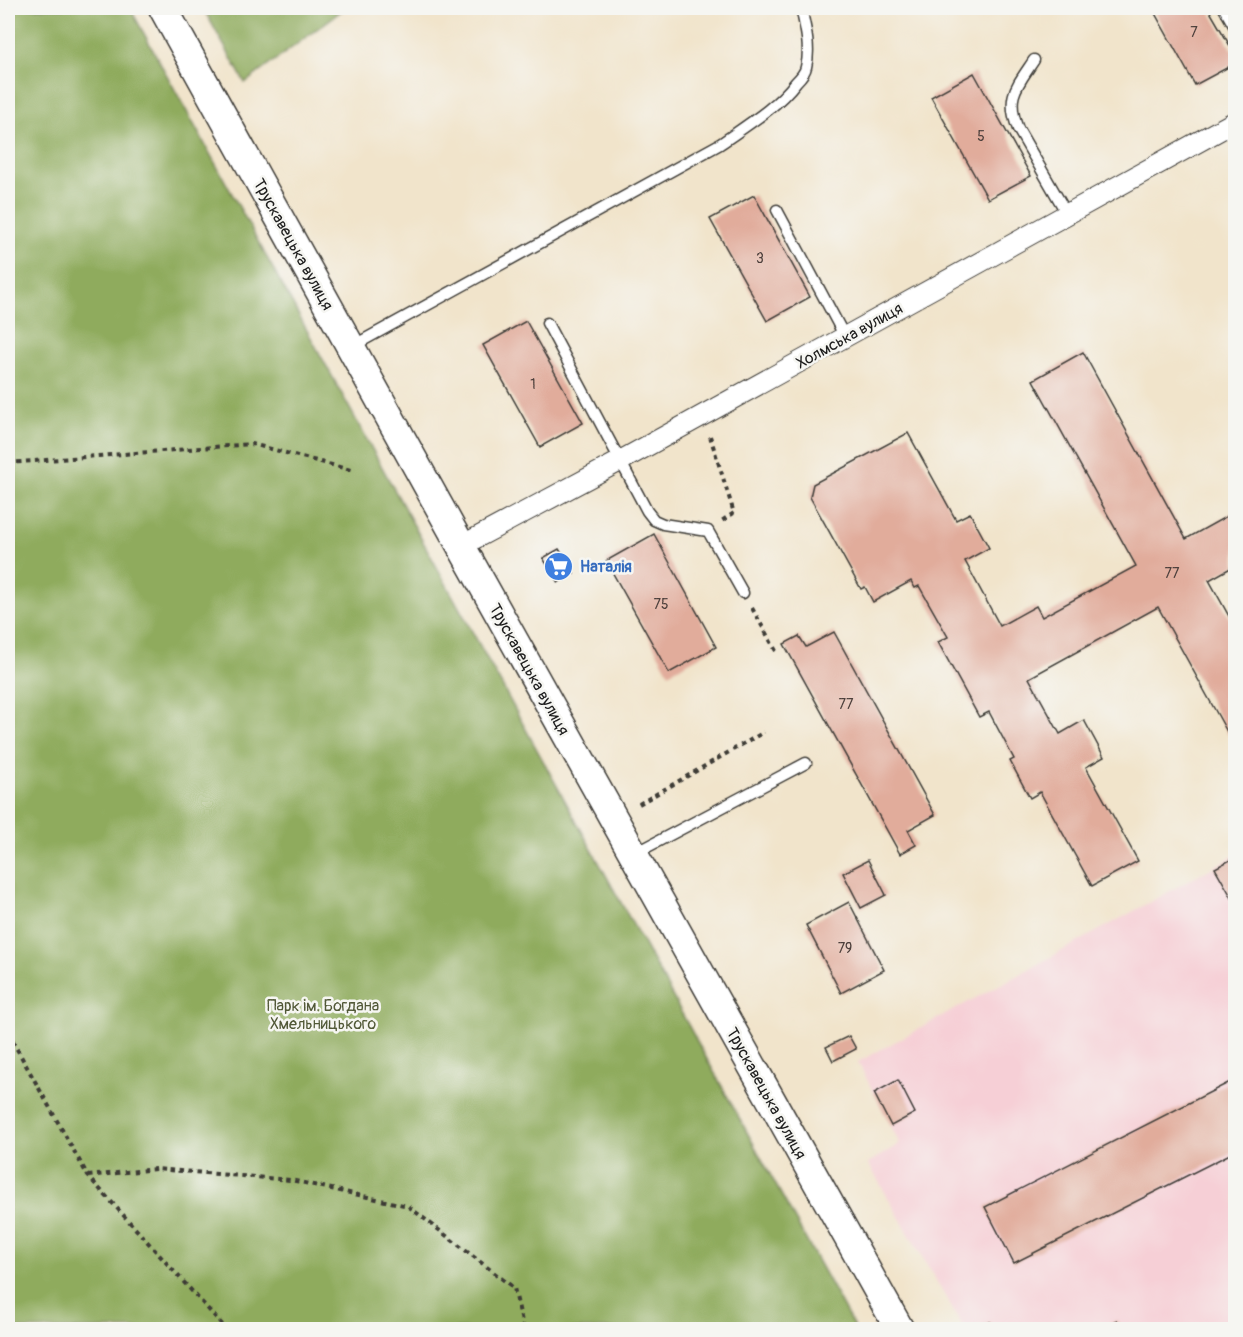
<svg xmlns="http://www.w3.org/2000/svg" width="1243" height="1337" viewBox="0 0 1243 1337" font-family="Pangolin,sans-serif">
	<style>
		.built { fill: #f6cfd6 }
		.forest { fill: #8fab5d; stroke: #56643c; stroke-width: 1.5 }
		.building { fill: #e1ac9b }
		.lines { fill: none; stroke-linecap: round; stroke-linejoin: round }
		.lane-casing { stroke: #3c3a36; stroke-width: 13 }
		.street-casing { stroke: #3c3a36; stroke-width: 22 }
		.secondary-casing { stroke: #3c3a36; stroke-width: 31 }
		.path { stroke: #3c3a36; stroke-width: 4; stroke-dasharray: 4.5 4.5; stroke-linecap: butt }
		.lane { stroke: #fff; stroke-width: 10 }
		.street { stroke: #fff; stroke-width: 20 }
		.secondary { stroke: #fff; stroke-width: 28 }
		.labels { text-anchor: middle; stroke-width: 5; stroke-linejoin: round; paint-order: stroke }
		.number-label { font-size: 14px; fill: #4d403c }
		.street-label { font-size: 16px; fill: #1c1c1c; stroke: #f6f6f2 }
		.shop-label { font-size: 16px; font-weight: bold; fill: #366cbe; stroke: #f6f6f2; text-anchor: start }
		.park-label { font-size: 16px; fill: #515837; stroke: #f6f6f2 }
	</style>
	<rect width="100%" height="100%" fill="#f6f6f2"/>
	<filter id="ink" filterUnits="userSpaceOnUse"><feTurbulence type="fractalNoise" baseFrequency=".0167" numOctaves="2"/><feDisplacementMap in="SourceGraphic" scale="12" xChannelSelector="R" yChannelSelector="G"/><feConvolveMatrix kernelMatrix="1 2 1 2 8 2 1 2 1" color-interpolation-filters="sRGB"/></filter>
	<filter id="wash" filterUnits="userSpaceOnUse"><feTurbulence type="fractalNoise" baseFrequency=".008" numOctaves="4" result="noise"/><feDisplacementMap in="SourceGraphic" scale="24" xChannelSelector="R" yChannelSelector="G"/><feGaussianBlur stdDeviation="1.35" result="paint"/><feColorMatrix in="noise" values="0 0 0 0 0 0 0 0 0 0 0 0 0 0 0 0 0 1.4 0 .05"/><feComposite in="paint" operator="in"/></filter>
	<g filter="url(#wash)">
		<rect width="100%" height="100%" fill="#f1e4cb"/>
		<path class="built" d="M 1235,855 L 1235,1329 L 964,1329 L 868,1163 L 900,1144 L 858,1062 L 1051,957 Z"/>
		<path class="forest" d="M 8,8 L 130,8 L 855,1329 L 8,1329 Z
			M 203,8 L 345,8 L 245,83 Z"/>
		<g id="blocks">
			<path class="building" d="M 1152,8 L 1208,8 L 1236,56 L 1236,63 L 1195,85 Z
				M 974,73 L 1031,176 L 988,199 L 931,97 Z
				M 754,195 L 810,297 L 767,321 L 710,219 Z
				M 526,321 L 583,423 L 540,447 L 483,345 Z
				M 1083,352 L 1186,539 L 1236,511 L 1236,565 L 1209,580 L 1236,629 L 1236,748 L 1158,607 L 1029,678 L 1060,734 L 1084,720 L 1104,757 L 1086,767 L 1138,861 L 1092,886 L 1040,792 L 1030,798 L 1010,761 L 1014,759 L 989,712 L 979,717 L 938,642 L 948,637 L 919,586 L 915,588 L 911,581 L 873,602 L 865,587 L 861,589 L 810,497 L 813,484 L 908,433 L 956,520 L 970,513 L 989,548 L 965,561 L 1000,626 L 1036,606 L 1042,617 L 1136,566 L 1033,380 Z
				M 654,534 L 716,647 L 669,673 L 606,561 Z
				M 559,549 L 574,573 L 558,583 L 543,558 Z
				M 834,632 L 935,815 L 908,830 L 916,845 L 900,854 L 784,644 L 799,636 L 806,647 Z
				M 1236,857 L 1236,905 L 1215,868 Z
				M 868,860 L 886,895 L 861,908 L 843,873 Z
				M 849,902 L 884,970 L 841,993 L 806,925 Z
				M 849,1036 L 856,1049 L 833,1061 L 826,1047 Z
				M 1236,1079 L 1236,1151 L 1014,1263 L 985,1207 Z
				M 898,1080 L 915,1113 L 891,1126 L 874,1093 Z
				M 1117,1320 L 1122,1330 L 1098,1330 Z
				M 990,1322 L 994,1330 L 978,1330 Z"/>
		</g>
	</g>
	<g filter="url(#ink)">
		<use href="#blocks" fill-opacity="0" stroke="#3c3a36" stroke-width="1.5"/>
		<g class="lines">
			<defs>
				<path id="lane" d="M 1224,8 L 1236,29
					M 1034,60 C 1017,86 1005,96 1018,129 L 1067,214
					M 777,210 L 845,337
					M 547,323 L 647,511 L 654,520 L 663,524 L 708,531 L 743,593
					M 351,347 L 720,144 C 747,125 776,108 796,82 C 800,78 805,73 806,67 C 811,48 805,26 801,8
					M 634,854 L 806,763"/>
				<path id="street" d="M 461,546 L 620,461 L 1236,121"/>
				<path id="secondary" d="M 163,8 L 461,546 L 900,1330"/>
			</defs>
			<use href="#lane" class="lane-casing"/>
			<use href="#street" class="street-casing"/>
			<use href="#secondary" class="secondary-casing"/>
			<path class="path" d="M 710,436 L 734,513 L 720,522
				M 8,463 L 252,444 L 351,470
				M 752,608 L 776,651
				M 639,804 L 764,732
				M 8,1033 L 88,1176 L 227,1330
				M 88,1176 L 156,1169 L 291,1180 L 408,1206 L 514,1288 L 524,1330"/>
			<use href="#lane" class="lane"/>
			<use href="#street" class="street"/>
			<use href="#secondary" class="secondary"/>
		</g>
	</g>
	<defs>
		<symbol id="supermarket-disc" viewBox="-11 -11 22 22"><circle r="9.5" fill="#3f7fe0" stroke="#f6f6f2"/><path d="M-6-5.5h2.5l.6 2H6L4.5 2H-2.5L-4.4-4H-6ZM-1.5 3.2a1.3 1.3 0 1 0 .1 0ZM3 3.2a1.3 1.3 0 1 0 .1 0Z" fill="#fff"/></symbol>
	</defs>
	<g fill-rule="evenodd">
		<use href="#supermarket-disc" x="542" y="550" width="33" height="33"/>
	</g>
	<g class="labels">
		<g class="number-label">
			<text x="1194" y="37">7</text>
			<text x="981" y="141">5</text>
			<text x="760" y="263">3</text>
			<text x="533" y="389">1</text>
			<text x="1172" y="578">77</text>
			<text x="661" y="609">75</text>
			<text x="846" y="709">77</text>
			<text x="845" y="953">79</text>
		</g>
		<g class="street-label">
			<text transform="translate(294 244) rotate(61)" y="6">Трускавецька вулиця</text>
			<text transform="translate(849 335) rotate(-29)" y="6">Холмська вулиця</text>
			<text transform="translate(530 669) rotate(61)" y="6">Трускавецька вулиця</text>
			<text transform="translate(767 1093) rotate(61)" y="6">Трускавецька вулиця</text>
		</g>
		<g class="shop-label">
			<text x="580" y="572">Наталія</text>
		</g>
		<g class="park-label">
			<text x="323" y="1011">Парк ім. Богдана<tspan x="323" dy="18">Хмельницького</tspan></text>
		</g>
	</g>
	<rect width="1243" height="1337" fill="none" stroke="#f6f6f2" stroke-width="30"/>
</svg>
